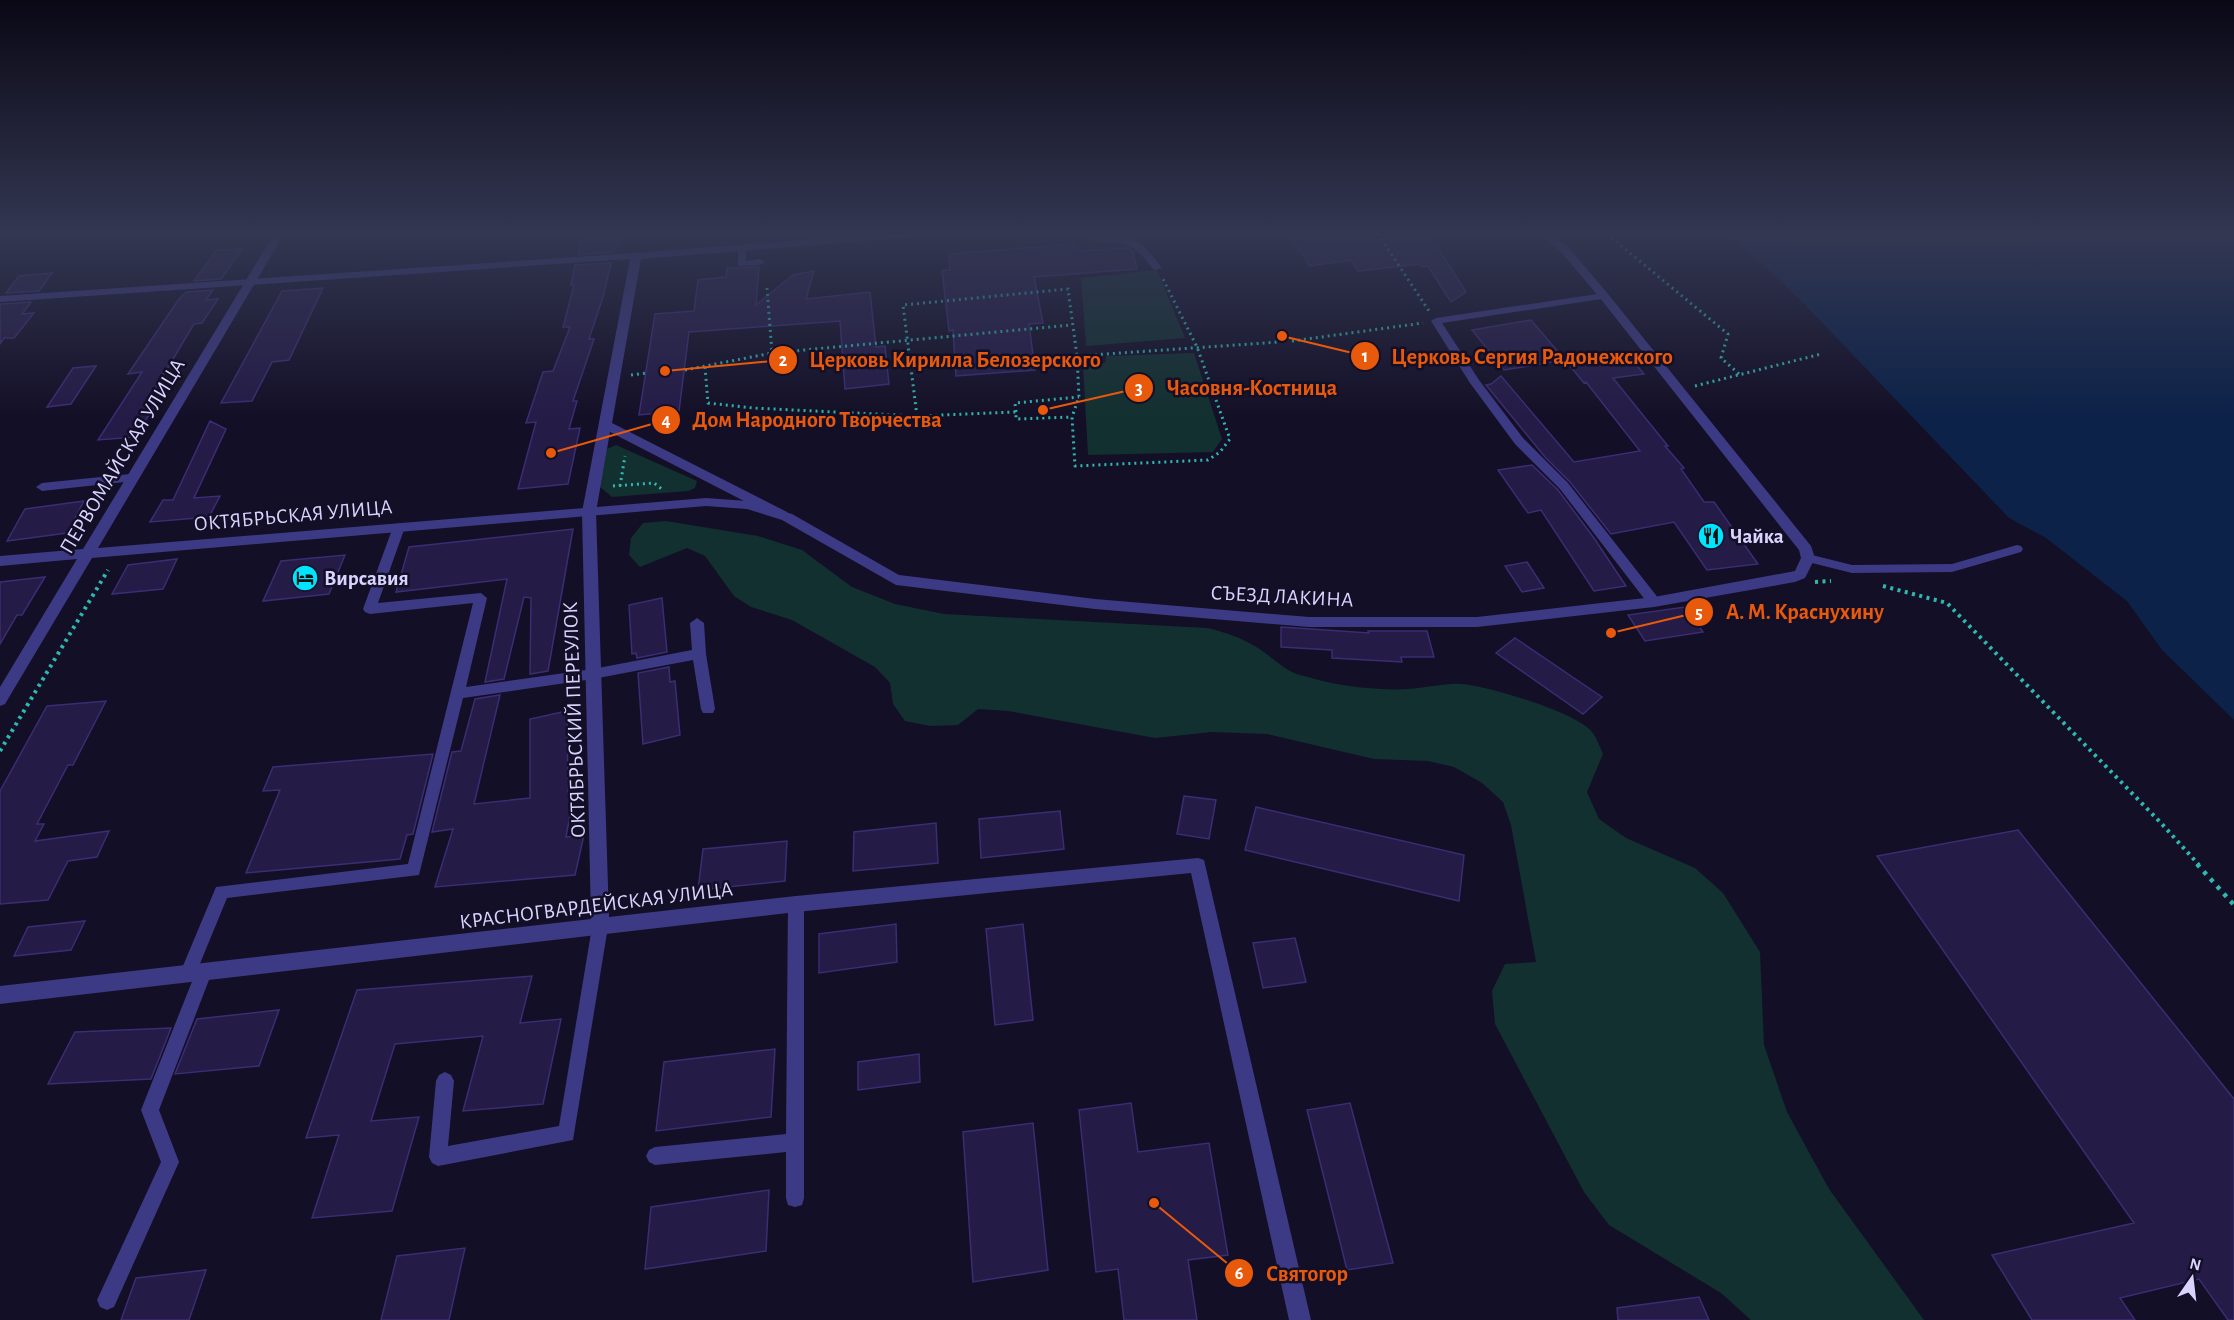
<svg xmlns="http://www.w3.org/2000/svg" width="2234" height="1320" viewBox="0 0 2234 1320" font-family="'Alegreya Sans',sans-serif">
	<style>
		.green { fill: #12302f }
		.water { fill: #0c2248 }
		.building { fill: #241b47; stroke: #3b2d73; stroke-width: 1.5 }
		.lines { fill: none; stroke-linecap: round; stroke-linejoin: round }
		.path-far2 { stroke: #2fb8b0; stroke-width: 3; stroke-dasharray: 2 4; stroke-linecap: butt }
		.path-far1 { stroke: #2fb8b0; stroke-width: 4; stroke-dasharray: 3 4.5; stroke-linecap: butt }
		.path { stroke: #2fb8b0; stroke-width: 4.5; stroke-dasharray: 4 6; stroke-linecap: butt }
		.service { fill: #3d3a85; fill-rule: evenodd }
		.minor { fill: #3d3a85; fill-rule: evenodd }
		.tertiary { fill: #3d3a85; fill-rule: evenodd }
		.labels { text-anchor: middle; stroke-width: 5; stroke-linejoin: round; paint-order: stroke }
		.street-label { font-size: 21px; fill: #d9d4ff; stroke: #130f26 }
		.poi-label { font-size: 21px; font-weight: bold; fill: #d9d4ff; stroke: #130f26; text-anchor: start }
		.leader { fill: none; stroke: #e8590c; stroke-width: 2 }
		.callout-dot { fill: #e8590c; stroke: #130f26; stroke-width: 2 }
		.mark-label { font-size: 18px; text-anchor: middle; font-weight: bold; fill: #fff }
		.callout-label { font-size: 22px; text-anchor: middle; font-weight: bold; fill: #e8590c; stroke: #130f26; stroke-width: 5; stroke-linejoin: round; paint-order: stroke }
	</style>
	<rect width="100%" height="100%" fill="#130f26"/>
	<path class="green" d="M 1157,270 L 1185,338 L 1086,346 L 1081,278 Z
		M 1194,353 L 1222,439 L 1213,452 L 1088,455 L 1083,365 L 1105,363 L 1106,356 Z
		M 616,445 L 697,481 L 695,488 L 688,491 L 612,497 L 600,487 L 607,449 Z
		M 666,521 L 758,536 L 802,550 L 852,587 L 895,604 L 944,614 L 1207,628 C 1225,632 1242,638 1258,648 C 1271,656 1285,671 1300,675 C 1334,685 1372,691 1408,689 C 1426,688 1445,683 1462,684 C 1488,686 1579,713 1593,733 C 1597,739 1600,747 1603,754 L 1587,792 L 1599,819 L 1626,838 L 1695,868 L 1723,893 L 1760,952 L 1764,1045 L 1787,1112 L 1829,1189 L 1924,1320 L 1751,1320 L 1721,1293 L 1609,1225 L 1584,1192 L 1495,1024 L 1492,991 L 1505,964 L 1536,962 L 1511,825 L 1503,802 L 1482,783 L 1454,767 L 1428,761 L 1374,759 L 1267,734 L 1212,732 L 1155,738 L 1008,711 L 978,709 L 958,725 L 930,726 L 905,721 L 893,704 L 890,683 L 875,667 L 792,620 L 751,607 L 734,596 L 705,556 L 687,548 L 640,567 L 629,555 L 631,538 L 643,523 Z"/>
	<path class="water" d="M 1725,234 L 2234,234 L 2234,720 L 2162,650 L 2127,601 L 2046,538 L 2009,518 L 1808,308 L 1767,268 Z"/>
	<path class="building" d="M 582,234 L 620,234 L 614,252 L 578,255 Z
		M 1289,234 L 1429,234 L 1466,292 L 1451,302 L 1428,266 L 1422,267 L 1420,264 L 1358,271 L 1351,260 L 1310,266 Z
		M 1075,244 L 1077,251 L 1127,248 L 1132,250 L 1137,269 L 1034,277 L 1043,323 L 1029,324 L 1035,370 L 956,376 L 953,330 L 949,331 L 942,270 L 950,270 L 949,254 Z
		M 242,249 L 221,279 L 194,281 L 217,250 Z
		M 611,263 L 603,297 L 589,339 L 594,339 L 573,401 L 577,401 L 569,429 L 580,428 L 568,484 L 518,489 L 536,422 L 526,423 L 543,372 L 553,371 L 570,327 L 563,327 L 574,285 L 571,285 L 575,265 Z
		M 759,267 L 756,305 L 793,275 L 814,271 L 806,299 L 870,292 L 876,347 L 885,346 L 889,384 L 845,389 L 840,321 L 689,332 L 679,411 L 639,415 L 655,314 L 694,311 L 698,280 L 726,277 L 727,268 Z
		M 52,273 L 39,291 L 6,293 L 19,276 Z
		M 323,288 L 289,360 L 272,362 L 252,401 L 221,403 L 282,291 Z
		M 213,290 L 206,300 L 218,299 L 202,323 L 194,324 L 155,389 L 166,388 L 135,437 L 98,440 L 142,372 L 128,374 L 179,299 L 186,292 Z
		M 31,302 L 22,314 L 34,313 L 14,338 L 4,338 L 0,344 L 0,304 Z
		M 1531,320 L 1565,360 L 1504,370 L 1472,330 Z
		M 1625,352 L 1644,374 L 1613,378 L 1668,446 L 1665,446 L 1684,468 L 1681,469 L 1704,502 L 1714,502 L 1758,564 L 1707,570 L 1674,522 L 1611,534 L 1570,482 L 1545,457 L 1486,385 L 1491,384 L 1501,376 L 1574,462 L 1640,451 L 1586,382 L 1584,383 L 1566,361 Z
		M 96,366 L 71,404 L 47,407 L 73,368 Z
		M 210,421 L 226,429 L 194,498 L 220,496 L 209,517 L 150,522 L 163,500 L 173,500 Z
		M 1532,465 L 1558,490 L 1594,538 L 1626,586 L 1594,591 L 1541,510 L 1528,513 L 1498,470 Z
		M 84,501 L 67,533 L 7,541 L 25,509 Z
		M 573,529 L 548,671 L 530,674 L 531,598 L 524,597 L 504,679 L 485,682 L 507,579 L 396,592 L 409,547 Z
		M 345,555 L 329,594 L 263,601 L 281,561 Z
		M 177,559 L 163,589 L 112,594 L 128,565 Z
		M 1527,562 L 1544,588 L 1522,592 L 1505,566 Z
		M 45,577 L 22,615 L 17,615 L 0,644 L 0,582 Z
		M 662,598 L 667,652 L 637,658 L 636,653 L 632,654 L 629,605 Z
		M 1685,607 L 1703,632 L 1645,641 L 1628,615 Z
		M 1281,627 L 1369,633 L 1368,631 L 1427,631 L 1434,657 L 1401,657 L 1402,662 L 1332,658 L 1332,650 L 1281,647 Z
		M 1515,638 L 1602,697 L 1583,714 L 1496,653 Z
		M 669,667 L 670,682 L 675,681 L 680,735 L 643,744 L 638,673 Z
		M 500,695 L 474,804 L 530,798 L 530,719 L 567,711 L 568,794 L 574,793 L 566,837 L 584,835 L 575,875 L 435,887 L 453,829 L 432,832 L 452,752 L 461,751 L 475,699 Z
		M 106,701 L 73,765 L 68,765 L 37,824 L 44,824 L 35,841 L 109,831 L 97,857 L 68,861 L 48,900 L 0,904 L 0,791 L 47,706 Z
		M 433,754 L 413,834 L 407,835 L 400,859 L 246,873 L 280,790 L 263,791 L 273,767 Z
		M 1184,796 L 1216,800 L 1209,839 L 1177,834 Z
		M 1256,807 L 1464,855 L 1459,901 L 1245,850 Z
		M 1060,811 L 1064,849 L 981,858 L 979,819 Z
		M 936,823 L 938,863 L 853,871 L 854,832 Z
		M 2018,830 L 2234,1099 L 2234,1320 L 2228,1320 L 2199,1279 L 2120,1298 L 2135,1320 L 2032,1320 L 1992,1255 L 2134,1223 L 1877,856 Z
		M 787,841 L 785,881 L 698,890 L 703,849 Z
		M 85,921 L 71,950 L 14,956 L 28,927 Z
		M 896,924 L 897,962 L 819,973 L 819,934 Z
		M 1023,924 L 1033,1020 L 995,1025 L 986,929 Z
		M 1295,938 L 1306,982 L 1263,988 L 1253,943 Z
		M 532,976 L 520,1023 L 561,1019 L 543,1104 L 463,1111 L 483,1036 L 395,1044 L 371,1121 L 419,1117 L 392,1211 L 312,1218 L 339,1135 L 306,1138 L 357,990 Z
		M 279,1010 L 259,1066 L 175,1074 L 197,1019 Z
		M 171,1028 L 151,1079 L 48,1084 L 75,1032 Z
		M 775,1049 L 771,1117 L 656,1131 L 664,1062 Z
		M 919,1054 L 920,1082 L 858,1090 L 858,1062 Z
		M 1131,1103 L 1138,1152 L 1209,1143 L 1228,1255 L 1188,1260 L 1197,1320 L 1124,1320 L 1118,1269 L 1096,1272 L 1079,1110 Z
		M 1350,1103 L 1393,1263 L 1347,1270 L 1307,1110 Z
		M 1033,1123 L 1048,1270 L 973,1282 L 963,1132 Z
		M 769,1190 L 766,1251 L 645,1269 L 651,1207 Z
		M 465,1248 L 449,1320 L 381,1320 L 397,1256 Z
		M 206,1270 L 189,1320 L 121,1320 L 136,1278 Z
		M 1699,1297 L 1709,1320 L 1618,1320 L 1617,1308 Z"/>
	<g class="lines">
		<path class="path-far2" d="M 1378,234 L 1429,311
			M 1607,234 L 1728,334 L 1721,358 L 1739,374
			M 767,288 L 772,353
			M 1292,341 L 1423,323
			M 1077,356 L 1279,342
			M 705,367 L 708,403 L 753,408 L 917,416 L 1016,412 L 1016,419 L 1072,417
			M 685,370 L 772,353 L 1071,325
			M 631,375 L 646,373
			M 1695,386 L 1821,354
			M 1016,412 L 1015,403 L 1079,397
			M 917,416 L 903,305 L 1068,289 L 1077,356 L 1079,397 L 1072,417 L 1075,466 L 1208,460 L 1220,452 L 1230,439 L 1197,347 L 1163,279
			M 613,486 L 654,483 L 663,490
			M 620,486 L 625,456"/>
		<path class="path-far1" d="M 1815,582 L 1831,581
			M 1883,586 L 1947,603 L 2161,823 L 2199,865
			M 0,751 L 108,570"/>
		<path class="path" d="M 2197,864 L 2234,905"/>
		<path class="service" d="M 1087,234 L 1134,239 L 1146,248 L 1162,268 L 1154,270 C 1134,243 1125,242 1093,241 L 1090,240 Z
			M 738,245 L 746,247 L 746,261 L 760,259 L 765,262 L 760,265 L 738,266 Z
			M 1604,293 L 1608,294 L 1608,298 L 1442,323 L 1479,380 L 1523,438 L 1568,483 L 1659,599 L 1660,602 L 1659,605 L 1649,605 L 1560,489 L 1515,444 L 1470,383 L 1431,321 L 1436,318 Z
			M 130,474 L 136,478 L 134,481 L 42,491 L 36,487 L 42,483 Z
			M 399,523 L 405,527 L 378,603 L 481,593 L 487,598 L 466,687 L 593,669 L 692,650 L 690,623 L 697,618 L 704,623 L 706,654 L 715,709 L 713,713 L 703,713 L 701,709 L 693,660 L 593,679 L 463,698 L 419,875 L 227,898 L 199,966 L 204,964 L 210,967 L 212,972 L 159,1110 L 179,1162 L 114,1307 L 107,1310 L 100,1307 L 97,1300 L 161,1162 L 141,1110 L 193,979 L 188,981 L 182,978 L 180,973 L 216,887 L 408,864 L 473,603 L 370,614 L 365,612 L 363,609 L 393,527 Z
			M 2017,545 L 2021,546 L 2023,549 L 2021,552 L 1952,572 L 1852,573 L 1804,561 L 1802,558 L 1808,554 L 1852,565 L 1952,564 Z
			M 796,897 L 802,899 L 804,904 L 804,1198 L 802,1205 L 795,1207 L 788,1205 L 786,1198 L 786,1152 L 655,1165 L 649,1162 L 646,1156 L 649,1150 L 655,1147 L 786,1134 L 788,904 L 790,899 Z
			M 600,920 L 606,922 L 608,927 L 573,1140 L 438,1166 L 432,1163 L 429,1157 L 436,1081 L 439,1075 L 445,1072 L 451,1075 L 454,1081 L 448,1146 L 559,1126 L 592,927 L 594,922 Z"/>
		<path class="minor" d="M 876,234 L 916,234 L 911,237 L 641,259 L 612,423 L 787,512 L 789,515 L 787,518 L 777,518 L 610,432 L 596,512 L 609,917 L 796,896 L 1198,858 L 1204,860 L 1311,1320 L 1289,1320 L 1191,873 L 796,912 L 0,1004 L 0,986 L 591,919 L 582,512 L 630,259 L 0,302 L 0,296 L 634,253 Z"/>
		<path class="tertiary" d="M 274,234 L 284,234 L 98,548 L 706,498 L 747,501 L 792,514 L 899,575 L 1095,599 L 1309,617 L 1477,617 L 1654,597 L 1795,571 L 1801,558 L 1799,550 L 1600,298 L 1562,253 L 1541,234 L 1552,234 L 1570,249 L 1608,294 L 1811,546 L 1815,558 L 1805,578 L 1795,582 L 1654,607 L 1477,627 L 1309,627 L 1095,609 L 896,585 L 782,520 L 747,509 L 706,506 L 92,558 L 5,704 L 0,706 L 0,687 L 77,559 L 0,566 L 0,556 L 83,549 Z"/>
	</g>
	<linearGradient id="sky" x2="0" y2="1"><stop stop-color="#0a0815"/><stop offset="0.56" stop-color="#333752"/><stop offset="1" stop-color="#333752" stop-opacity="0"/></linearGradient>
	<rect width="2234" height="418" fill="url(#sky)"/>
	<defs>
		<symbol id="restaurant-disc" viewBox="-11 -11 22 22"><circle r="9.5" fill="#00e5ff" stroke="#130f26"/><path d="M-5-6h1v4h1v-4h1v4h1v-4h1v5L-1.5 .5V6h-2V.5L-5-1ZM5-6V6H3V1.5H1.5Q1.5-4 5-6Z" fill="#111"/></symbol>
		<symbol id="hotel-disc" viewBox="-11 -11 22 22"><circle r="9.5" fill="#00e5ff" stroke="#130f26"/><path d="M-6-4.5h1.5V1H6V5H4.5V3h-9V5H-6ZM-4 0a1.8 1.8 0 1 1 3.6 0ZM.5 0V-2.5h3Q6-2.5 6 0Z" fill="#111"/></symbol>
	</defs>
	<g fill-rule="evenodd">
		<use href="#restaurant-disc" x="1696" y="521" width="30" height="30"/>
		<use href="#hotel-disc" x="290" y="563" width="30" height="30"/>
	</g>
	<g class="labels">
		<g class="street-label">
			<text transform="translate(122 456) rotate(-59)" y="7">ПЕРВОМАЙСКАЯ УЛИЦА</text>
			<text transform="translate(293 515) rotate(-5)" y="7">ОКТЯБРЬСКАЯ УЛИЦА</text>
			<text transform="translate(1282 596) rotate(3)" y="7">СЪЕЗД ЛАКИНА</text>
			<text transform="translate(574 720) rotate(-92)" y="7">ОКТЯБРЬСКИЙ ПЕРЕУЛОК</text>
			<text transform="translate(596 905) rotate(-7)" y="7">КРАСНОГВАРДЕЙСКАЯ УЛИЦА</text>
		</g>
		<g class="poi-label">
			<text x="1730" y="543">Чайка</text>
			<text x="324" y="585">Вирсавия</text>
		</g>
	</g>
	<path class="leader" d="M1282 336L1365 356M665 371L783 360M1043 410L1139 388M551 453L666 420M1611 633L1699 612M1154 1203L1239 1273"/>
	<g class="callout-dot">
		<circle cx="1282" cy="336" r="6"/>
		<circle cx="665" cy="371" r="6"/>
		<circle cx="1043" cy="410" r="6"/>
		<circle cx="551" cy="453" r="6"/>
		<circle cx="1611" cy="633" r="6"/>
		<circle cx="1154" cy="1203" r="6"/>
		<circle cx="1365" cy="356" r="15"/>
		<circle cx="783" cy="360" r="15"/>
		<circle cx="1139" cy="388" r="15"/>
		<circle cx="666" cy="420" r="15"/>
		<circle cx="1699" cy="612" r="15"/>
		<circle cx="1239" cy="1273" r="15"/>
	</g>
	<g class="mark-label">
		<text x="1365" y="362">1</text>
		<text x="783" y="366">2</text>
		<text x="1139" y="394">3</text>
		<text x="666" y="426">4</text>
		<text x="1699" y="618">5</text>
		<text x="1239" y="1279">6</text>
	</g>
	<g class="callout-label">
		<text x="1532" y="364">Церковь Сергия Радонежского</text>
		<text x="955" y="367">Церковь Кирилла Белозерского</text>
		<text x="1252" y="395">Часовня-Костница</text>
		<text x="817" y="427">Дом Народного Творчества</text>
		<text x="1805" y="619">А. М. Краснухину</text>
		<text x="1307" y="1281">Святогор</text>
	</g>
	<g transform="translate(2192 1278) rotate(14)" stroke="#130f26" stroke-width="4.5" paint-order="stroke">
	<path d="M0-4.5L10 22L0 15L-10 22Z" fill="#d9d4ff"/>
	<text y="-9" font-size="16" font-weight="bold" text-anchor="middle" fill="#d9d4ff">N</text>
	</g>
</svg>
